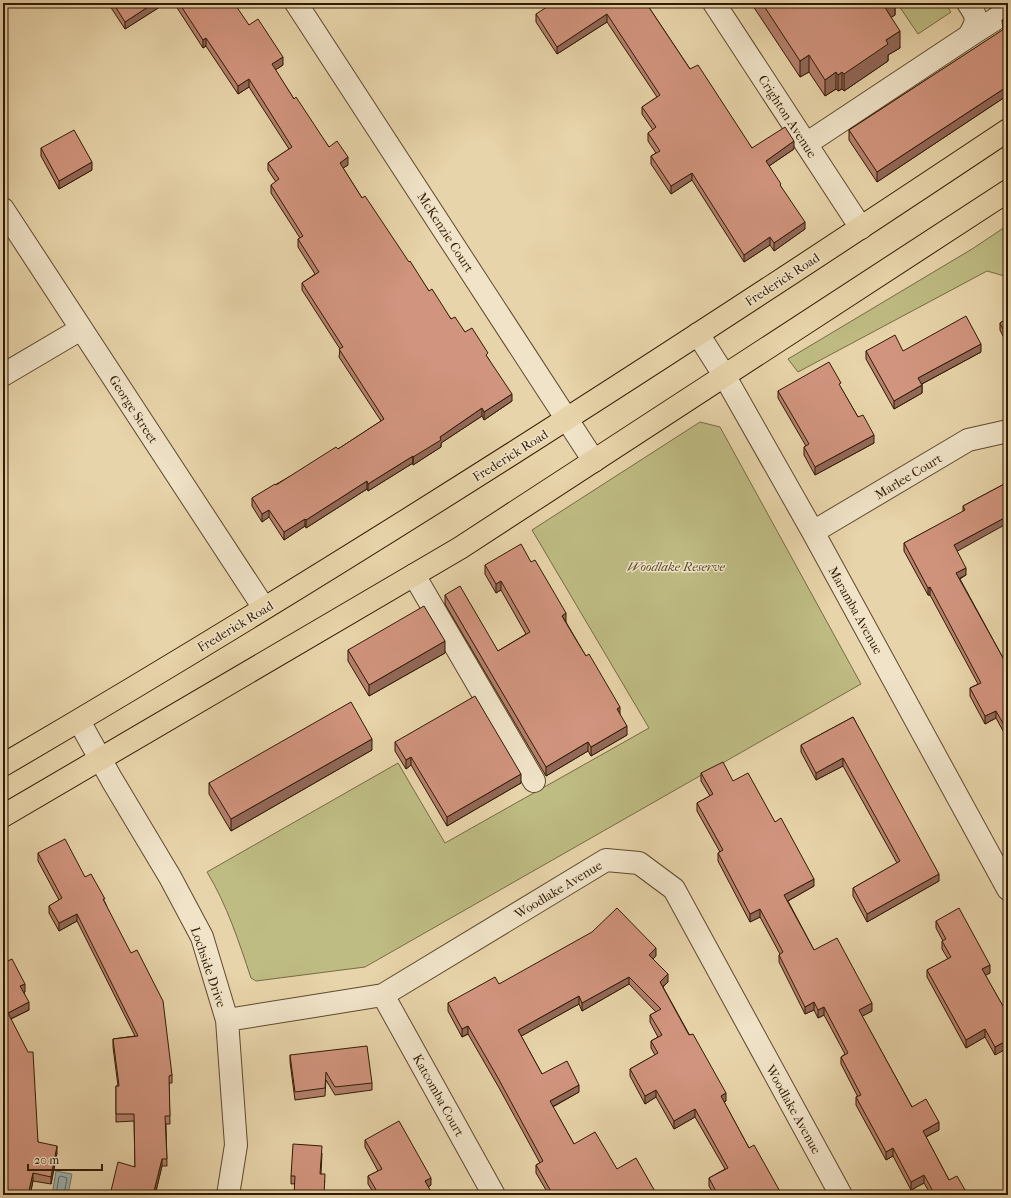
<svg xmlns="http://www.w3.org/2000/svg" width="1011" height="1198" viewBox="0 0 1011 1198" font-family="'IM FELL French Canon',serif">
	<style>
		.green { fill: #bebb83; stroke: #776b43 }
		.water { fill: #9cb5b4; stroke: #71776d }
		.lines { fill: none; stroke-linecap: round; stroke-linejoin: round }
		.shore { stroke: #66685c; stroke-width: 1 }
		.minor-casing { stroke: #5e492d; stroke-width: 24 }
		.major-casing { stroke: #301b03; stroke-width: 24 }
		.minor { stroke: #f0e3c8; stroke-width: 22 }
		.major { stroke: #e8d4aa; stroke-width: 22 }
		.wall { fill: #b47f6c; stroke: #301b03 }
		.shaded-wall { fill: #926858; stroke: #301b03 }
		.building { fill: #d1947e; stroke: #301b03 }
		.labels { text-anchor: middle; stroke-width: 3; stroke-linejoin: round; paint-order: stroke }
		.street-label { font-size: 13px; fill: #301b03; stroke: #f0e3c8 }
		.park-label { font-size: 13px; font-style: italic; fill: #5b4b29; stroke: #f0e3c8 }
	</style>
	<rect width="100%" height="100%" fill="#e8d4aa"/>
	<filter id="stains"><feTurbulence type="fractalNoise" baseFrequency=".005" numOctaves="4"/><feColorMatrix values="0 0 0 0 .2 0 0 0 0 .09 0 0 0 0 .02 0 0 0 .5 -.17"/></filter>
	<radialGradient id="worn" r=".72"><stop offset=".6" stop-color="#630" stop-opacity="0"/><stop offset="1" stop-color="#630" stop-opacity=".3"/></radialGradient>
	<path class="green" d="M 897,3 L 945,3 L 951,12 L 918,34 Z
		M 1008,225 L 1008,277 L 987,271 L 798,372 L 788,359 L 972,249 Z
		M 700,422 L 720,427 L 861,684 L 365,967 L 256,981 L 251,978 C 239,942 227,905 207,872 L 398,763 L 445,843 L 649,728 L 532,530 Z"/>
	<path class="water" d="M 56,1171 L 72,1174 L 68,1195 L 52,1195 Z"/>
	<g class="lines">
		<path class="shore" d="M 56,1195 L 59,1177 L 61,1176 L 67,1178 L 64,1195"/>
		<defs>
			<path id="minor" d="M 296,3 L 594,461
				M 714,3 L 861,228
				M 969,36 L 1008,11
				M 806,144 L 969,36 C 978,20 978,18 968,3
				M 3,209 L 264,608
				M 698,334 L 724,375 L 813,532 L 1008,889
				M 3,375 L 81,329
				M 813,532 L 968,440 L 1008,431
				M 414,575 L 534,781
				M 79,721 L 112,780 L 170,877 L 202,937 L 227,1020 L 236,1145 L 228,1195
				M 383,995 L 494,1195
				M 227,1020 L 383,995 L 606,860 L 639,863 L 674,889 L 841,1195"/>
			<path id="major" d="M 3,765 C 345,565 678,350 1008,130
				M 3,816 L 460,548 L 1008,191"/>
		</defs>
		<use href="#minor" class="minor-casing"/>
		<use href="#major" class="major-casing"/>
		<use href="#minor" class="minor"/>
		<use href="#major" class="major"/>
	</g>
	<path class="wall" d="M 105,3 L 166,3 L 125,29 L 108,3 L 106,4 Z
		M 174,3 L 222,3 L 249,25 L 283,65 L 275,70 L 294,99 L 329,147 L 348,165 L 343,168 L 362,198 L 429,291 L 451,319 L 465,332 L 488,358 L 512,401 L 484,420 L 482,416 L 441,443 L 441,447 L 413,465 L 413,463 L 368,491 L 367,489 L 306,528 L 305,526 L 284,540 L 269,517 L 262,522 L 252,506 L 252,498 L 338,449 L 381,421 L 339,357 L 340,349 L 302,290 L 302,283 L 315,274 L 298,247 L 298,239 L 300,238 L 271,193 L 271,185 L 276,182 L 268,170 L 268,163 L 289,149 L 249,87 L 238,94 L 206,46 L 203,48 Z
		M 646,3 L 690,69 L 752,148 L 794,149 L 769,166 L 805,229 L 774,251 L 770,245 L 744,262 L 692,180 L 671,194 L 651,164 L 651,156 L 656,153 L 648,141 L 648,133 L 653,130 L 642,114 L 642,107 L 657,97 L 607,22 L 557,54 L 536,22 L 536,14 Z
		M 751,3 L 895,3 L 895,15 L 891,17 L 900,48 L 888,55 L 888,61 L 844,91 L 842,89 L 838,91 L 836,89 L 825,96 L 809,72 L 800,77 Z
		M 986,3 L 997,3 L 989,8 Z
		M 1008,16 L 1008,95 L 877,182 L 849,140 L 849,130 L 1003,30 L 1002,20 Z
		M 41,148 L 92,170 L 59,189 L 41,156 Z
		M 1008,318 L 1008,346 L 1000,330 L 1000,323 Z
		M 866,351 L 903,351 L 981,352 L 922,384 L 922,393 L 894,409 L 866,359 Z
		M 841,388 L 858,417 L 874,443 L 815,475 L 804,455 L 804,447 L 806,446 L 778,398 L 778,391 Z
		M 1008,482 L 957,551 L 966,575 L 960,579 L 1008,667 L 1008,740 L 996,718 L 985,724 L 970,696 L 970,688 L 978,684 L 930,595 L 928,595 L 904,551 L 904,543 L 963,512 L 963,506 Z
		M 485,565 L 566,622 L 620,715 L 627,735 L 591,756 L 588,751 L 546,776 L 445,604 L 445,595 L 498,651 L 526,634 L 501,590 L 496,593 L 485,574 Z
		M 348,650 L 445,653 L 369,696 L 348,661 Z
		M 853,717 L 939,881 L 867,922 L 853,896 L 853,888 L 897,863 L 843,766 L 816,780 L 801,752 L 801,745 Z
		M 395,742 L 521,783 L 447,826 L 411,765 L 406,769 L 395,751 Z
		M 372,750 L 231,831 L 209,794 L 209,783 Z
		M 701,773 L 733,781 L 775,822 L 814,886 L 788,901 L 814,950 L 872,1011 L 862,1016 L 912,1107 L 939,1130 L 926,1137 L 949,1180 L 968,1195 L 931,1195 L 924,1183 L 911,1190 L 893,1156 L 886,1160 L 856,1105 L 856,1097 L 858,1097 L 841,1064 L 841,1057 L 845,1054 L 824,1015 L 818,1018 L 814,1010 L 805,1014 L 779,962 L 779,955 L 780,954 L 760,917 L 750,922 L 718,861 L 718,853 L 720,852 L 697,811 L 697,803 L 710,796 L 701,781 Z
		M 38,853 L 85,877 L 105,902 L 172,1075 L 172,1083 L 169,1083 L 170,1124 L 166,1124 L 167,1166 L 162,1166 L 155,1195 L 110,1195 L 135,1166 L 134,1121 L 116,1122 L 116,1086 L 118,1086 L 113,1047 L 113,1039 L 135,1036 L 77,921 L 59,931 L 49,913 L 49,906 L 59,900 L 38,861 Z
		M 936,921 L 990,973 L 985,975 L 1008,1015 L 995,1055 L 985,1037 L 966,1048 L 927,977 L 927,970 L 948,959 L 942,949 L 942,941 L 943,941 L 936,928 Z
		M 656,956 L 653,959 L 668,982 L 663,987 L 726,1101 L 724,1102 L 749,1148 L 782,1195 L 714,1195 L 709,1186 L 709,1178 L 725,1169 L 695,1117 L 674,1129 L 656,1097 L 645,1104 L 630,1076 L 630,1069 L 655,1055 L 651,1048 L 651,1041 L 658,1037 L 650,1022 L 650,1015 L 656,1012 L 629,984 L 582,1011 L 579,1004 L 521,1036 L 542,1074 L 579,1092 L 553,1107 L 574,1144 L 617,1169 L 657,1195 L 549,1195 L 536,1173 L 536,1165 L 540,1163 L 498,1086 L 468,1034 L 462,1037 L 448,1011 L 448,1003 L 499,984 Z
		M 3,963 L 25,992 L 24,992 L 29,1010 L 11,1019 L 38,1142 L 57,1153 L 51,1184 L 33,1181 L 30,1195 L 3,1195 Z
		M 290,1055 L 372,1083 L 372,1090 L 335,1095 L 326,1080 L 325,1096 L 295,1100 L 290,1062 Z
		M 365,1140 L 431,1185 L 428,1187 L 433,1195 L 375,1195 L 368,1184 L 368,1176 L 378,1171 L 365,1147 Z
		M 322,1153 L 321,1174 L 325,1182 L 291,1184 L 291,1176 Z"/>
	<path class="shaded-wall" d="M 154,3 L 166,3 L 125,29 L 125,22 Z
		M 888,3 L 895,3 L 895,15 L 884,22 L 884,6 Z
		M 989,3 L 997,3 L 989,8 Z
		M 607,14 L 607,22 L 557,54 L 557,47 Z
		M 900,31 L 900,48 L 888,55 L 888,61 L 844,91 L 844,74 L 886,40 Z
		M 206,38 L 206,46 L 203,48 L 203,40 Z
		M 809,55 L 809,72 L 800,77 L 800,61 Z
		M 283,57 L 283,65 L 272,72 L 272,64 Z
		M 836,72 L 836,89 L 825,96 L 825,80 Z
		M 842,72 L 842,89 L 838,91 L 838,75 Z
		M 249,79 L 249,87 L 238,94 L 238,86 Z
		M 1008,86 L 1008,95 L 877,182 L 877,172 Z
		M 794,141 L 794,149 L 766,168 L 766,161 Z
		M 348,157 L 348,165 L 340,170 L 340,163 Z
		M 92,162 L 92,170 L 59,189 L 59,181 Z
		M 692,173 L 692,180 L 671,194 L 671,186 Z
		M 805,222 L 805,229 L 774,251 L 774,243 Z
		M 770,237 L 770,245 L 744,262 L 744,255 Z
		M 981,344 L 981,352 L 918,386 L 918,378 Z
		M 922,385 L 922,393 L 894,409 L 894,401 Z
		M 512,394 L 512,401 L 484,420 L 484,412 Z
		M 482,408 L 482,416 L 441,443 L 441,447 L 413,465 L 413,457 L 440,437 Z
		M 874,435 L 874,443 L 815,475 L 815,467 Z
		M 413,456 L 413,463 L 368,491 L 368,484 Z
		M 367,481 L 367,489 L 306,528 L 306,520 Z
		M 269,510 L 269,517 L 262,522 L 262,514 Z
		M 1008,516 L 1008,523 L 954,553 L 954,545 Z
		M 305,519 L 305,526 L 284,540 L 284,532 Z
		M 966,568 L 966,575 L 956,580 L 956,573 Z
		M 501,581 L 501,590 L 496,593 L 496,584 Z
		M 930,587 L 930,595 L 928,595 L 928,588 Z
		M 566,613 L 566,622 L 562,616 Z
		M 445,641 L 445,653 L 369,696 L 369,685 Z
		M 620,707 L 620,716 L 617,709 Z
		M 996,711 L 996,718 L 985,724 L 985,716 Z
		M 627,726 L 627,735 L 591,756 L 591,747 Z
		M 372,739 L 372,750 L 231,831 L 231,819 Z
		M 588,742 L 588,751 L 546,776 L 546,767 Z
		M 411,757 L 411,765 L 406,769 L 406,760 Z
		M 843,758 L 843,766 L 816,780 L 816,773 Z
		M 521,774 L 521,783 L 447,826 L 447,817 Z
		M 939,874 L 939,881 L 867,922 L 867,914 Z
		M 814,879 L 814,886 L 784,903 L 784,895 Z
		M 4,886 L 4,894 L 3,895 L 3,888 Z
		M 760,909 L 760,917 L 750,922 L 750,914 Z
		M 77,914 L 77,921 L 59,931 L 59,923 Z
		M 656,948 L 656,956 L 649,963 L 649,955 Z
		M 990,965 L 990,973 L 982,977 L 982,969 Z
		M 668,974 L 668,982 L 660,989 L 660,982 Z
		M 629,977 L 629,984 L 582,1011 L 582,1003 Z
		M 25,984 L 25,992 L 20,994 L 20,986 Z
		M 579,996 L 579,1004 L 518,1038 L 518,1030 Z
		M 29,1002 L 29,1010 L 8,1020 L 8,1013 Z
		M 814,1002 L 814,1010 L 805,1014 L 805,1007 Z
		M 872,1003 L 872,1011 L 859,1018 L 859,1010 Z
		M 824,1007 L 824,1015 L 818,1018 L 818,1010 Z
		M 468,1026 L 468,1034 L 462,1037 L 462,1029 Z
		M 985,1029 L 985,1037 L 966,1048 L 966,1040 Z
		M 1008,1040 L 1008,1048 L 995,1055 L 995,1047 Z
		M 579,1085 L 579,1092 L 550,1108 L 550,1101 Z
		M 656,1090 L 656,1097 L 645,1104 L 645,1096 Z
		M 726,1093 L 726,1101 L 721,1103 L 721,1096 Z
		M 695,1109 L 695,1117 L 674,1129 L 674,1121 Z
		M 939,1122 L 939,1130 L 923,1138 L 923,1131 Z
		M 57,1146 L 57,1153 L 51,1184 L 51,1177 Z
		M 893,1148 L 893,1156 L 886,1160 L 886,1152 Z
		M 162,1159 L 162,1166 L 155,1195 L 153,1195 Z
		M 33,1173 L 33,1181 L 30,1195 L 28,1195 Z
		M 924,1175 L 924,1183 L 911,1190 L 911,1182 Z
		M 431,1178 L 431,1185 L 425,1189 L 425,1181 Z"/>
	<path class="building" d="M 113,3 L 154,3 L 125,22 Z
		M 179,3 L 222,3 L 223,4 L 225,3 L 234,3 L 249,25 L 258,19 L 283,57 L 272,64 L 294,99 L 296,97 L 329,147 L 337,141 L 348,157 L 340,163 L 362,198 L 365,196 L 409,262 L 410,261 L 429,291 L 432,289 L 451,319 L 455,317 L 465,332 L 472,328 L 488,353 L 486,355 L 512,394 L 484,412 L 482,408 L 440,437 L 441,440 L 413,457 L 413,456 L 368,484 L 367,481 L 306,520 L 305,519 L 284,532 L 269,510 L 262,514 L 252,498 L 275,484 L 276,485 L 336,447 L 338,449 L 384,419 L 339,349 L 343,347 L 302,283 L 319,272 L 298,239 L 303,236 L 271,185 L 279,179 L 268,163 L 292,147 L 249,79 L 238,86 L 206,38 L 203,40 Z
		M 553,3 L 646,3 L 690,69 L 698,65 L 752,148 L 785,127 L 794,141 L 766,161 L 781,184 L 780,185 L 805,222 L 774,243 L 770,237 L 744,255 L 692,173 L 671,186 L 651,156 L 660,151 L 648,133 L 656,127 L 642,107 L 660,95 L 607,14 L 557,47 L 536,14 Z
		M 762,3 L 888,3 L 884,6 L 900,31 L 886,40 L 888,44 L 844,74 L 842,72 L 838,75 L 836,72 L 825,80 L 809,55 L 800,61 Z
		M 1008,16 L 1008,86 L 877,172 L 849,130 L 1007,27 L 1002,20 Z
		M 74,130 L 92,162 L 59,181 L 41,148 Z
		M 966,316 L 981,344 L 918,378 L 922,385 L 894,401 L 866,351 L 895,335 L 903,351 Z
		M 1008,318 L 1008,339 L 1000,323 Z
		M 829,362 L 841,383 L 839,384 L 858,417 L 863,415 L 874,435 L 815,467 L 804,447 L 809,444 L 778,391 Z
		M 1008,482 L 1008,516 L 954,545 L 966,568 L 956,573 L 1008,667 L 1008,732 L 996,711 L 985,716 L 970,688 L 981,683 L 930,587 L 928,588 L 904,543 L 965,510 L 963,506 Z
		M 521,544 L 531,562 L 535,560 L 566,613 L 562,616 L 575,638 L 586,656 L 589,654 L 620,707 L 617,709 L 627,726 L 591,747 L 588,742 L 546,767 L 445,595 L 460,586 L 498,651 L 530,632 L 501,581 L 496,584 L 485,565 Z
		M 424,606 L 445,641 L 369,685 L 348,650 Z
		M 475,696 L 521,774 L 447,817 L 411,757 L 406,760 L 395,742 Z
		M 351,702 L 372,739 L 231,819 L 209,783 Z
		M 853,717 L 939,874 L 867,914 L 853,888 L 900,861 L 843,758 L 816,773 L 801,745 Z
		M 723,762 L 733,781 L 748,773 L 775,822 L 781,818 L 814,879 L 784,895 L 814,950 L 837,938 L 872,1003 L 859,1010 L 912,1107 L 926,1099 L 939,1122 L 923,1131 L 949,1180 L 957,1176 L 968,1195 L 935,1195 L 924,1175 L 911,1182 L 893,1148 L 886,1152 L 856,1097 L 861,1095 L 841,1057 L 848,1053 L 824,1007 L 818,1010 L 814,1002 L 805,1007 L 779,955 L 783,952 L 760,909 L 750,914 L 718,853 L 723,850 L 697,803 L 713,794 L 701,773 Z
		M 65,839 L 85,877 L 91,874 L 105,899 L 103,899 L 131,953 L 137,950 L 163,1001 L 172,1075 L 169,1076 L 170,1116 L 165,1116 L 167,1159 L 162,1159 L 153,1195 L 110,1195 L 118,1162 L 135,1167 L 134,1114 L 116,1114 L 116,1086 L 119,1086 L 113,1039 L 138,1036 L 77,914 L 59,923 L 49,906 L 62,898 L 38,853 Z
		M 617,908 L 656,948 L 649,955 L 668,974 L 660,982 L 689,1035 L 693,1034 L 726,1093 L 721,1096 L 749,1148 L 754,1145 L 782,1195 L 718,1195 L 709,1178 L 728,1168 L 695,1109 L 674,1121 L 656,1090 L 645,1096 L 630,1069 L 658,1053 L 651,1041 L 662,1035 L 650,1015 L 661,1009 L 629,977 L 582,1003 L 579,996 L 518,1030 L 542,1074 L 567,1061 L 579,1085 L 550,1101 L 574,1144 L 595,1132 L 617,1169 L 636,1158 L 657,1195 L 553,1195 L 536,1165 L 543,1161 L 498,1078 L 468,1026 L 462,1029 L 448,1003 L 495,977 L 499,984 L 592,932 Z
		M 959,908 L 990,965 L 982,969 L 1008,1015 L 1008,1040 L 995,1047 L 985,1029 L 966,1040 L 927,970 L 951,957 L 942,941 L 946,939 L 936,921 Z
		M 12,959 L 25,984 L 20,986 L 29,1002 L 8,1013 L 28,1052 L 33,1052 L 38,1142 L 57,1146 L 51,1177 L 33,1173 L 28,1195 L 3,1195 L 3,963 Z
		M 367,1046 L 372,1083 L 335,1087 L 326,1072 L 325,1088 L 295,1092 L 290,1055 Z
		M 399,1121 L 431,1178 L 425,1181 L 433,1195 L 379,1195 L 368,1176 L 382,1169 L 365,1140 Z
		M 293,1144 L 322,1146 L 320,1174 L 325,1174 L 324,1195 L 294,1195 L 295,1176 L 291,1176 Z"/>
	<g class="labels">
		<g class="street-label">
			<text transform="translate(788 116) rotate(57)" y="5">Crighton Avenue</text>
			<text transform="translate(446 232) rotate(57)" y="5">McKenzie Court</text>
			<text transform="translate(782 279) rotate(-33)" y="5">Frederick Road</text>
			<text transform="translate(134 409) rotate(57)" y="5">George Street</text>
			<text transform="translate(510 455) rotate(-32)" y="5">Frederick Road</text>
			<text transform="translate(908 476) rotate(-31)" y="5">Marlee Court</text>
			<text transform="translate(856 610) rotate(61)" y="5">Maramba Avenue</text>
			<text transform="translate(235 626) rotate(-31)" y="5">Frederick Road</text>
			<text transform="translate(558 889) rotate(-31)" y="5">Woodlake Avenue</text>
			<text transform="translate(209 967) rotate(71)" y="5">Lochside Drive</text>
			<text transform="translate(439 1095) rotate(61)" y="5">Katcomba Court</text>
			<text transform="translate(794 1109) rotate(61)" y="5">Woodlake Avenue</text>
		</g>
		<g class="park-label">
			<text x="676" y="571">Woodlake Reserve</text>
		</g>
	</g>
	<rect width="1011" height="1198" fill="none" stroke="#e8d4aa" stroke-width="16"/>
	<rect x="4" y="4" width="1003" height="1190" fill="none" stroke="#301b03" stroke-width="2"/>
	<rect x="8" y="8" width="995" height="1182" fill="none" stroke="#301b03"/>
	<path d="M28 1164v6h74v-6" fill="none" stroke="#301b03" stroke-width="2"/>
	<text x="34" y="1164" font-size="12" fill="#301b03" stroke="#f0e3c8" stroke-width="3" paint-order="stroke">20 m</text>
	<rect width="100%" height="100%" filter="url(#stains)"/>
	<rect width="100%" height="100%" fill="url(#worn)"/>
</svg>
